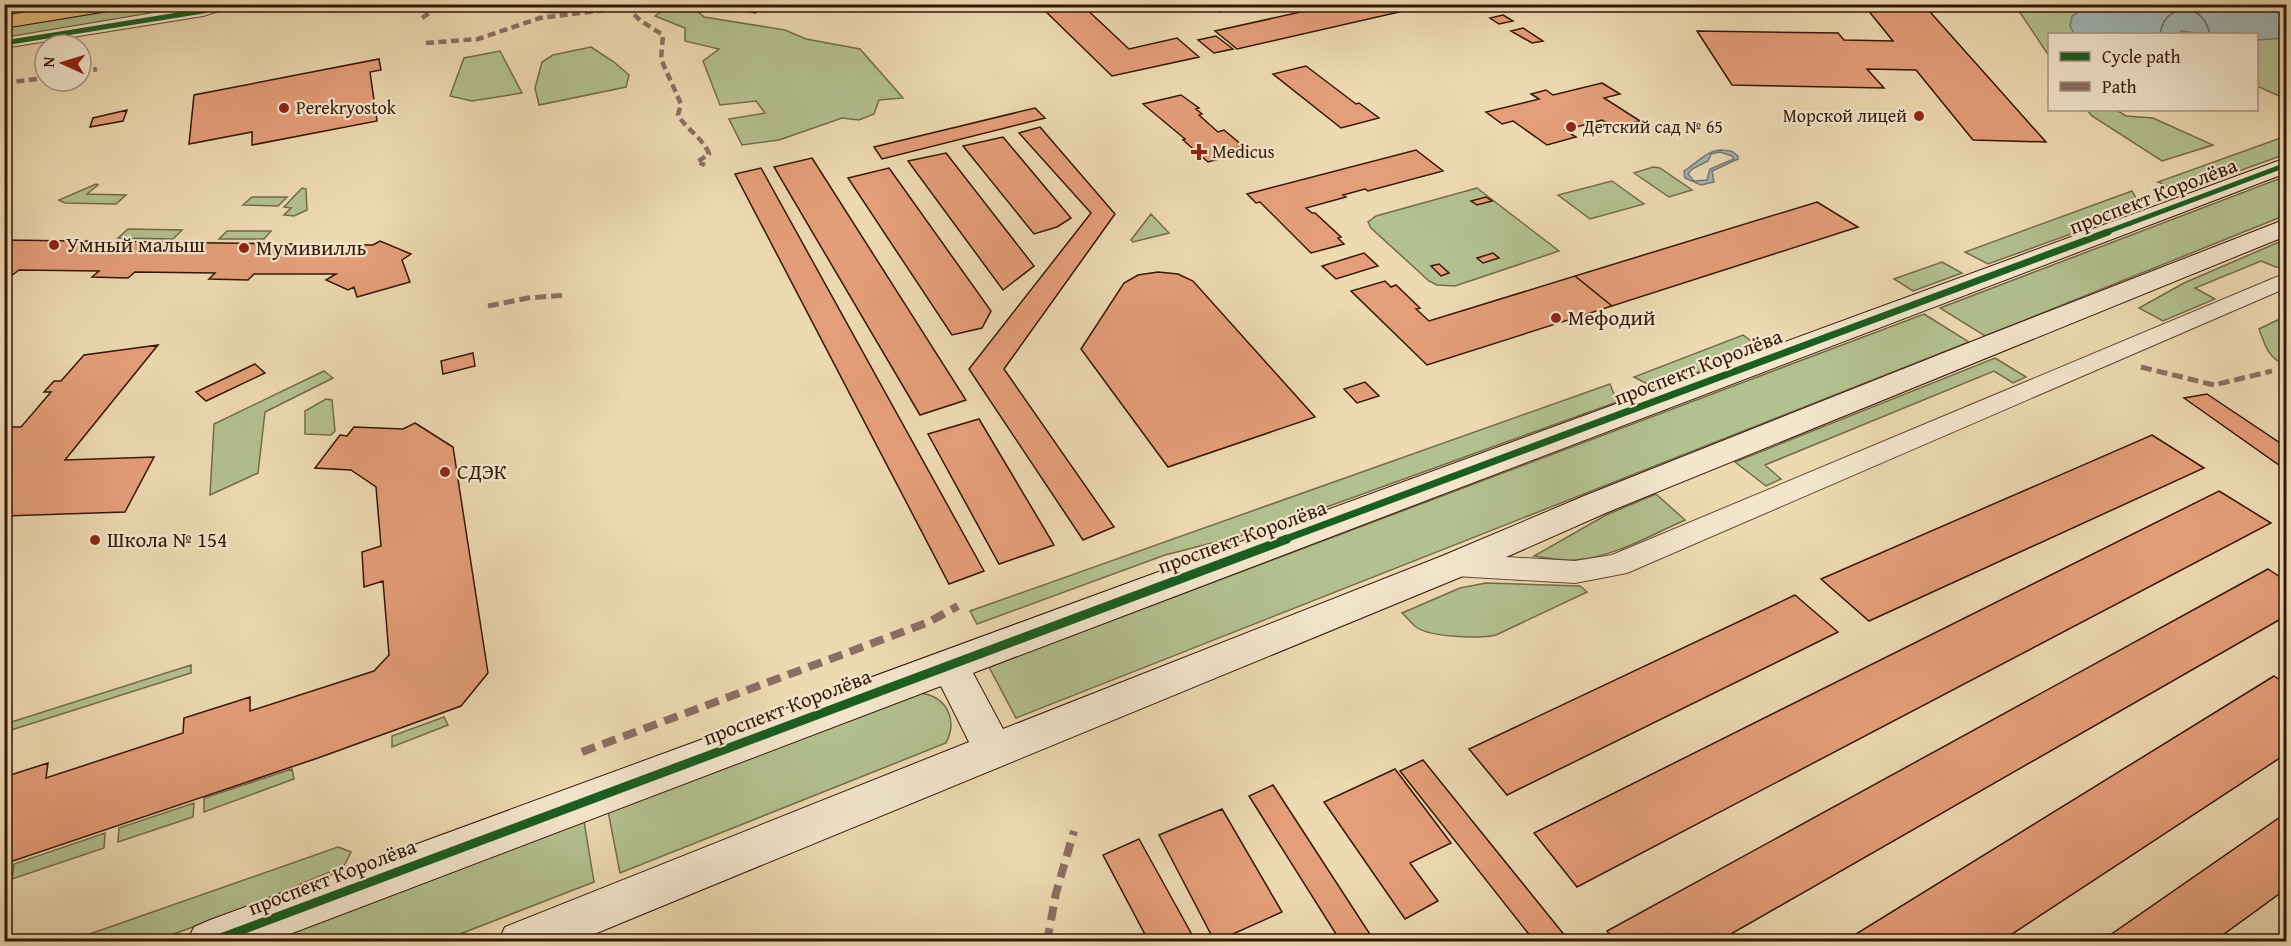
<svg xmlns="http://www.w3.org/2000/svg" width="2291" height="946" viewBox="0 0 2291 946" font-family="'Gentium Book Plus',serif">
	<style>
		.green { fill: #b3c090; stroke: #746b4c; stroke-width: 1.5 }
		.water { fill: #9fb7b8; stroke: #757771; stroke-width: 1.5; fill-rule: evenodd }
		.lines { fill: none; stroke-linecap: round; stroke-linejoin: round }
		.shore { stroke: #6a6660; stroke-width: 1.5 }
		.building { fill: #e59e7a; stroke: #351607; stroke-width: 1.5 }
		.street-casing { stroke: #634732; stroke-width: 2 }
		.secondary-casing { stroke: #351607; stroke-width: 2 }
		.primary-casing { stroke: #351607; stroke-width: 2 }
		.street { fill: #f3e6cd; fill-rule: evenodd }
		.secondary { fill: #f3e6cd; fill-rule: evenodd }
		.primary { fill: #e6bc79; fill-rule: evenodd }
		.quiet-far2 { stroke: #8d6e63; stroke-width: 4.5; stroke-dasharray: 8 4.5; stroke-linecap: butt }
		.quiet-far1 { stroke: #8d6e63; stroke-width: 5; stroke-dasharray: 11 5; stroke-linecap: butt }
		.quiet { stroke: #8d6e63; stroke-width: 8; stroke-dasharray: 14 8; stroke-linecap: butt }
		.cycleway-far2-casing { stroke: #f3e6cd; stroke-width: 8 }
		.cycleway-far1-casing { stroke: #f3e6cd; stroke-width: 10 }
		.cycleway-casing { stroke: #f3e6cd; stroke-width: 13 }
		.cycleway-far2 { stroke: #1b5e20; stroke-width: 5 }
		.cycleway-far1 { stroke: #1b5e20; stroke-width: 7 }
		.cycleway { stroke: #1b5e20; stroke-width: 9 }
		.poi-dot { fill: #8f2418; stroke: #f3e6cd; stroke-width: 2 }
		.labels { text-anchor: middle; stroke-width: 4.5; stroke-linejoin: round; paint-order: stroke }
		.far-poi-label { font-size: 18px; fill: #351607; stroke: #f3e6cd; text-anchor: start }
		.street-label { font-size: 21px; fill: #351607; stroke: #f3e6cd }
		.poi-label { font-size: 21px; fill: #351607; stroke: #f3e6cd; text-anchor: start }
	</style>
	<rect width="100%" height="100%" fill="#edd9b2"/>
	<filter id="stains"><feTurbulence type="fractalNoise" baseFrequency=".00333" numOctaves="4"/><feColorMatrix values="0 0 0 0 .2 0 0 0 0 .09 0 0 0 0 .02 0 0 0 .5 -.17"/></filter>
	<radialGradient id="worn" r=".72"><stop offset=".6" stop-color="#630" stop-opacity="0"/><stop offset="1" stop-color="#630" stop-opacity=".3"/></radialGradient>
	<path class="green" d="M 155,4 L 212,5 L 5,38 L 5,28 Z
		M 503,5 L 582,5 C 561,21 527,8 503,5 Z
		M 691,5 L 704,17 L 785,30 L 806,39 L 860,49 L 903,98 L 879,100 L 874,114 L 859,120 L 842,118 L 779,140 L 742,145 L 729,119 L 765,113 L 756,101 L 720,105 L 703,61 L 719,49 L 685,41 L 685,28 L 655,16 L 663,10 Z
		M 2015,5 L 2286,5 L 2286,99 L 2257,86 L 2256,34 L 2050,34 L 2049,56 Z
		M 591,47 L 614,62 L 629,75 L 626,87 L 539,105 L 535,88 L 542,62 L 553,55 Z
		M 500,51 L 522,93 L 472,101 L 450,96 L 464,58 Z
		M 2087,110 L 2116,110 L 2126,116 L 2153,118 L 2213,145 L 2162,161 L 2092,116 Z
		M 2286,136 L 2286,154 L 2181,192 L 2158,182 Z
		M 1653,167 L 1660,168 L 1692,190 L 1669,197 L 1634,173 Z
		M 2286,176 L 2286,215 L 1985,336 L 1940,308 Z
		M 1612,181 L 1644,204 L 1590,219 L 1558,195 Z
		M 96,184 L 98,185 L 87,194 L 126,195 L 116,204 L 65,203 L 59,200 Z
		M 302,188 L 306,189 L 307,210 L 294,216 L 284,215 L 291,208 L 284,207 Z
		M 1477,188 L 1559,251 L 1455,286 L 1437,285 L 1429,281 L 1371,228 L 1368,222 L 1376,216 Z
		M 2132,191 L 2137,200 L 2137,206 L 2126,214 L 1988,264 L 1965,252 Z
		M 252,197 L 287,197 L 278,206 L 243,205 Z
		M 1151,214 L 1169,233 L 1133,242 L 1131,240 Z
		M 128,229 L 182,230 L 173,239 L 118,238 Z
		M 227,231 L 271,231 L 264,239 L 219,239 Z
		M 2286,239 L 2286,268 L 2276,267 L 2261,261 L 2195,288 L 2215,299 L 2163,321 L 2139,308 L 2184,283 Z
		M 1942,262 L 1962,273 L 1913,291 L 1894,279 Z
		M 1924,314 L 1969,342 L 1016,718 L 989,667 Z
		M 2286,316 L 2286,365 C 2269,359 2265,346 2259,329 Z
		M 1743,335 L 1754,343 L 1716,366 L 1655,388 L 1634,377 Z
		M 1995,358 L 2026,377 L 2013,383 L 1994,371 L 1765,465 L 1781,479 L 1766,486 L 1735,462 Z
		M 324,371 L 333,378 L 265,412 L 258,473 L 210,495 L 214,424 Z
		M 1610,384 L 1617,402 L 1263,530 L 1165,555 L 977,624 L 970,611 Z
		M 326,399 L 332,400 L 335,431 L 331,435 L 305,434 L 305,411 Z
		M 1656,494 L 1685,520 C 1651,535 1614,557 1576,560 C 1562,561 1548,558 1534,556 L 1606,515 Z
		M 1486,583 L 1580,586 L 1587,592 L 1496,635 C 1478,639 1430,637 1416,627 C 1411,623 1407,617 1402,613 L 1460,588 Z
		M 191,665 L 191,673 L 5,732 L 5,724 Z
		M 921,693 C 947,697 958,720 946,743 L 620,873 L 608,811 Z
		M 444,717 L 448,725 L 392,747 L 392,736 Z
		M 292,769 L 294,779 L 204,812 L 204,798 Z
		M 194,803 L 193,817 L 118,842 L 119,828 Z
		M 584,821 L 594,882 L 442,941 L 266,942 Z
		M 105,833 L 104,848 L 12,879 L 14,864 Z
		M 338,847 L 351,852 L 344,866 L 232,913 L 154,941 L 67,942 Z"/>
	<path class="water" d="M 2091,4 L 2286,5 L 2286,38 L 2257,40 L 2256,34 L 2203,34 L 2181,31 L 2184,34 L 2074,34 L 2070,26 L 2072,16 Z
		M 1720,150 L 1731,151 L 1738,156 L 1738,159 L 1712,171 L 1714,182 L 1701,185 L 1685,178 L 1684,171 C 1696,164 1706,151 1720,150 ZM 1720,152 L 1732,156 L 1734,159 L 1710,169 L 1707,180 L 1694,181 L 1688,174 L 1692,169 L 1708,161 L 1711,154 Z"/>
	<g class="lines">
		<path class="shore" d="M 2160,34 C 2163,19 2169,12 2185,9 C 2200,12 2206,19 2210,34"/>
	</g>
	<path class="building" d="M 739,4 L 749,4 L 763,8 L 755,13 L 733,8 Z
		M 1038,4 L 1081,4 L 1129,49 L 1177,38 L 1199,57 L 1112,76 Z
		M 1238,4 L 1247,6 L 1220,12 L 1217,9 Z
		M 1337,4 L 1434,4 L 1237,49 L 1215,31 Z
		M 1863,4 L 1923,4 L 2046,142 L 1973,140 L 1916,70 L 1867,69 L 1884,88 L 1732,85 L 1697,31 L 1838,33 L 1844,40 L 1893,41 Z
		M 1503,15 L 1513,21 L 1499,24 L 1490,18 Z
		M 1523,28 L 1543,41 L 1532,43 L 1511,31 Z
		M 1216,36 L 1233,49 L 1214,53 L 1198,40 Z
		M 379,59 L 381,70 L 370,72 L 377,121 L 252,145 L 252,132 L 189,144 L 194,95 Z
		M 1306,66 L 1356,104 L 1359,103 L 1379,118 L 1341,128 L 1273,74 Z
		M 1602,83 L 1620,94 L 1604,98 L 1640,121 L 1614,127 L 1602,120 L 1565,130 L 1576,137 L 1547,145 L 1513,121 L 1502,124 L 1486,112 L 1539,99 L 1531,94 L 1546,90 L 1553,95 Z
		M 1181,95 L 1199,108 L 1196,109 L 1202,114 L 1199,115 L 1218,132 L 1224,130 L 1243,146 L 1239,147 L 1245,152 L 1208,162 L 1183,140 L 1185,139 L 1143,104 Z
		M 1035,108 L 1045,118 L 882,159 L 874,147 Z
		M 127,110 L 123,121 L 90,127 L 93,118 Z
		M 1040,127 L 1115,214 L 1004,369 L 1114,527 L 1083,540 L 969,369 L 1091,213 L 1019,133 Z
		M 1003,137 L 1071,218 L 1057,227 L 1034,234 L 963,146 Z
		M 1416,150 L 1443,171 L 1368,191 L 1365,189 L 1343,195 L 1346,197 L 1306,208 L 1312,213 L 1315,213 L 1341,237 L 1338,238 L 1344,244 L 1311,253 L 1260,202 L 1256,203 L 1247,194 Z
		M 946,153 L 1034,266 L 1003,290 L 908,161 Z
		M 812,158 L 966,400 L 920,415 L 774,167 Z
		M 761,168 L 984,571 L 949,584 L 735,174 Z
		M 889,168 L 991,311 L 982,328 L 952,335 L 848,178 Z
		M 1486,197 L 1492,201 L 1477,205 L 1471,201 Z
		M 1817,202 L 1858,227 L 1612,306 L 1575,276 Z
		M 4,240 L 373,245 L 380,241 L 411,254 L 402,260 L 410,282 L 357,297 L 354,287 L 348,290 L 326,280 L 336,274 L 254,274 L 248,280 L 209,279 L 215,273 L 135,272 L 128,278 L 92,277 L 99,271 L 19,270 L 11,276 L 4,276 Z
		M 1364,253 L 1378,266 L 1336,279 L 1322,266 Z
		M 1493,253 L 1499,258 L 1483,263 L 1477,258 Z
		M 1439,264 L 1449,273 L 1441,276 L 1431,266 Z
		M 1158,272 L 1178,274 L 1193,281 L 1315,417 L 1168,467 L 1081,349 L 1124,283 L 1138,275 Z
		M 1575,276 L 1612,306 L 1427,365 L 1351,291 L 1385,281 L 1391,287 L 1396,285 L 1420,308 L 1416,309 L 1429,321 Z
		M 158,345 L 65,460 L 154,457 L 125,512 L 4,516 L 4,427 L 21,427 L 51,392 L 44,392 L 54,381 L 61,381 L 84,355 Z
		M 473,353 L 475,366 L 443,374 L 441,361 Z
		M 255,364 L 265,373 L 206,401 L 196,392 Z
		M 1365,382 L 1379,396 L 1357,403 L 1344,389 Z
		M 2207,394 L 2286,447 L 2286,470 L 2184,398 Z
		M 979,419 L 1054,545 L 999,564 L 928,434 Z
		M 415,423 L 453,447 L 488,673 L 461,706 L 318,758 L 4,864 L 4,777 L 48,763 L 46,778 L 183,733 L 184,718 L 250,697 L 250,711 L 374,671 L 389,655 L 383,581 L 364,587 L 362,552 L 381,546 L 376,487 L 351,470 L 315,468 L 340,435 L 347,436 L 354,427 L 403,429 Z
		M 2152,435 L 2204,468 L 1869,621 L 1821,579 Z
		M 2219,491 L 2271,523 L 1577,887 L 1534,833 Z
		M 2268,569 L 2286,581 L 2286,616 L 1717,942 L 1616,942 L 1607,931 Z
		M 1795,595 L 1838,632 L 1507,795 L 1469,749 Z
		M 2274,676 L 2286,684 L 2286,754 L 2000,942 L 1843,942 Z
		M 1423,760 L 1570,942 L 1535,942 L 1400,771 Z
		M 1395,769 L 1451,843 L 1410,863 L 1438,901 L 1405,919 L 1324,802 Z
		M 1273,785 L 1375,942 L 1341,942 L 1249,796 Z
		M 1222,809 L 1282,912 L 1215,942 L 1159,835 Z
		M 2286,813 L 2286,889 L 2213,942 L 2100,942 Z
		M 1139,839 L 1196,942 L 1149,942 L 1103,855 Z"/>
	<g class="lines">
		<defs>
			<path id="street" d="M 207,4 L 234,4 L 232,7 L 203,16 L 4,48 L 4,38 Z
				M 2286,273 L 2286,288 L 1627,573 L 1575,583 L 1455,576 L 1445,573 L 1440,565 L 1445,557 L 1455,554 L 1575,561 L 1612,555 Z"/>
			<path id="secondary" d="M 2286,158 L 2286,173 L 973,673 L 1003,729 L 1442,556 L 1584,496 L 1986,336 L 2286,219 L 2286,236 L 1608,512 L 1468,574 L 575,942 L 498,942 L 505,927 L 969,742 L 941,686 L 269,942 L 187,942 L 194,927 L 210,920 Z"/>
			<path id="primary" d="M 73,4 L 123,4 L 120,8 L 113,10 L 4,28 L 4,16 Z"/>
		</defs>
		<use href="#street" class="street-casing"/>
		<use href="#secondary" class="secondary-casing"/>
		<use href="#primary" class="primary-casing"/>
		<use href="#street" class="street"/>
		<use href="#secondary" class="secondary"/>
		<use href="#primary" class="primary"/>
		<path class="quiet-far2" d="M 625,6 L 641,21 L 663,35 L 661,59 L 681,104 L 678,115 C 686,129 704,139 709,154 L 697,162 L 705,165
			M 422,18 L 442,4
			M 426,43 L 478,39 L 540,18 L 654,4
			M 81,72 L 97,69
			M 4,83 L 45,78"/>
		<path class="quiet-far1" d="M 488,306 L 528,298 L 567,295
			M 2141,367 L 2214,385 L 2272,371"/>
		<path class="quiet" d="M 582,752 L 929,622 L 958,606
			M 1047,942 L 1056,893 L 1074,831"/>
		<defs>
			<path id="cycleway-far2" d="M 4,43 L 203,11 L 226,4
				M 2104,233 L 2286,165"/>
			<path id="cycleway-far1" d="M 1283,540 L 2108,232"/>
			<path id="cycleway" d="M 210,942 L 1287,539"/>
		</defs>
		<use href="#cycleway-far2" class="cycleway-far2-casing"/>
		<use href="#cycleway-far1" class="cycleway-far1-casing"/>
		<use href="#cycleway" class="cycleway-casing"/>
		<use href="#cycleway-far2" class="cycleway-far2"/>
		<use href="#cycleway-far1" class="cycleway-far1"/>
		<use href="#cycleway" class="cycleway"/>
	</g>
	<g class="poi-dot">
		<circle cx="284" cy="108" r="6"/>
		<circle cx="1919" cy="116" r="6"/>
		<circle cx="1571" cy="127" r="6"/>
		<path d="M1196 143h6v6h6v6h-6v6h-6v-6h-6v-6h6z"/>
		<circle cx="54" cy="245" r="6"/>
		<circle cx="244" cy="248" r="6"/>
		<circle cx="1556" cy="318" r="6"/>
		<circle cx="445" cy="472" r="6"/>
		<circle cx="95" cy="540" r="6"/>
	</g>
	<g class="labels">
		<g class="far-poi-label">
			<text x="296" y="114">Perekryostok</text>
			<text x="1907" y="122" text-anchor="end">Морской лицей</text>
			<text x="1583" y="133">Детский сад № 65</text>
			<text x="1212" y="158">Medicus</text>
		</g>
		<g class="street-label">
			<text transform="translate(2153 196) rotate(-21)" y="7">проспект Королёва</text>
			<text transform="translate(1698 367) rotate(-21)" y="7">проспект Королёва</text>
			<text transform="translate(1242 537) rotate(-20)" y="7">проспект Королёва</text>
			<text transform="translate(787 707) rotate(-21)" y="7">проспект Королёва</text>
			<text transform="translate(332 877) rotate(-21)" y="7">проспект Королёва</text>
		</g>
		<g class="poi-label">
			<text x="66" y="252">Умный малыш</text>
			<text x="256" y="255">Мумивилль</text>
			<text x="1568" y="325">Мефодий</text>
			<text x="457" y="479">СДЭК</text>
			<text x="107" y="547">Школа № 154</text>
		</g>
	</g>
	<rect width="2291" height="946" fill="none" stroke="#edd9b2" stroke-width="24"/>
	<rect x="6" y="6" width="2279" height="934" fill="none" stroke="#351607" stroke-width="3"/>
	<rect x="12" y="12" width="2267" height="922" fill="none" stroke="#351607" stroke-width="1.5"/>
	<rect x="2048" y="33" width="210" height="78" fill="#f3e6cd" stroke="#a7937e" stroke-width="1.5"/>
	<rect x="2060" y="52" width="30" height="9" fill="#1b5e20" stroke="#a7937e" stroke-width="1.5"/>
	<text x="2102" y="63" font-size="18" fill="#351607">Cycle path</text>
	<rect x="2060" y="82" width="30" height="9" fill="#8d6e63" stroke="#a7937e" stroke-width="1.5"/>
	<text x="2102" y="93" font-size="18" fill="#351607">Path</text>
	<g transform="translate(63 63) rotate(274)"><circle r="28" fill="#f3e6cd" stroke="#a7937e" stroke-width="1.5"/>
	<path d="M0-4.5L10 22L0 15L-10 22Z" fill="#8f2418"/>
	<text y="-9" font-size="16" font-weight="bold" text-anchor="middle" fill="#351607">N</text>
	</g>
	<rect width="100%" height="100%" filter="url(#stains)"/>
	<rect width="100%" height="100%" fill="url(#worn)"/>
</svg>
